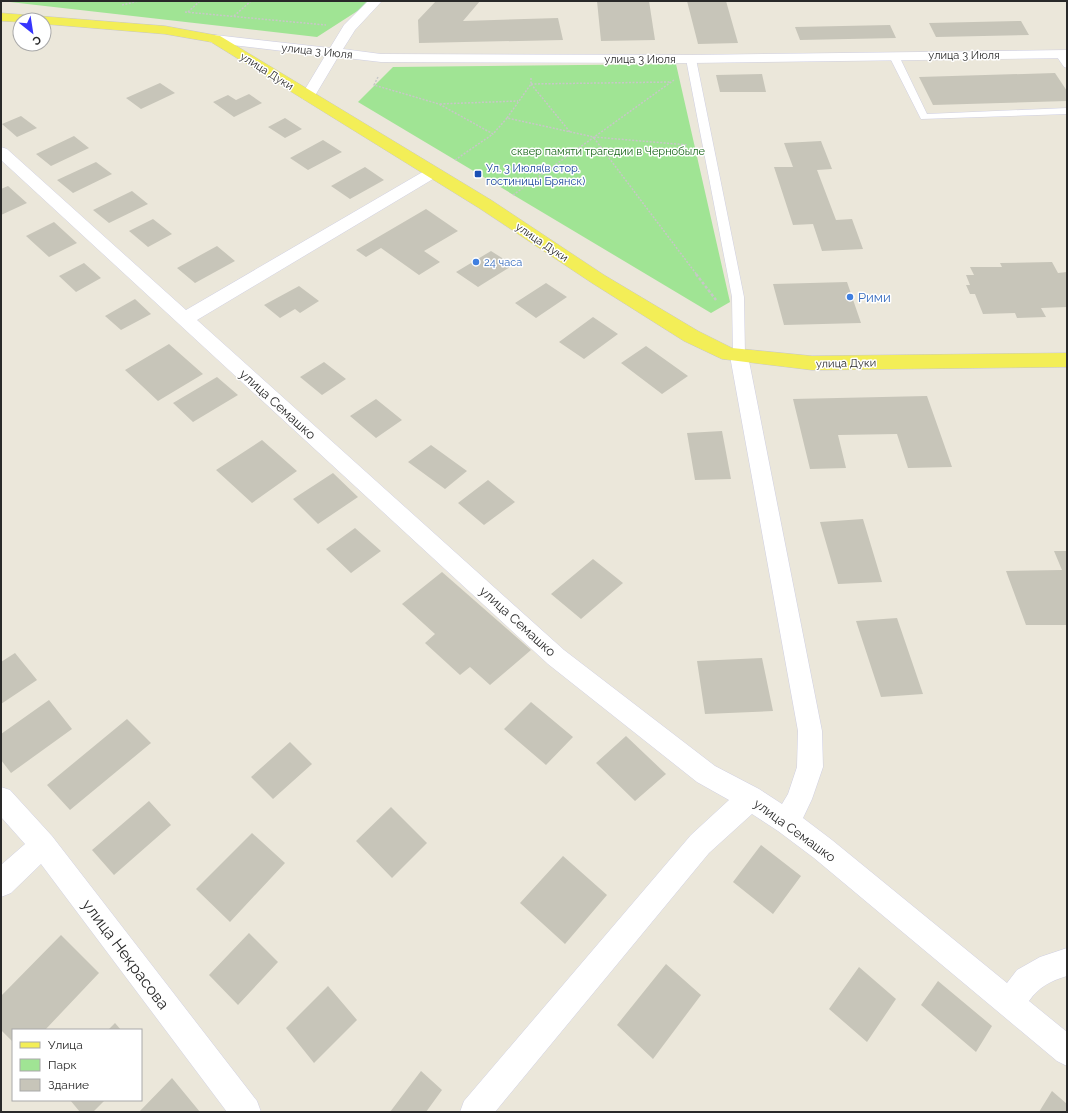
<svg xmlns="http://www.w3.org/2000/svg" width="1068" height="1113" viewBox="0 0 1068 1113" font-family="Raleway,sans-serif">
	<style>
		.green { fill: #a0e494 }
		.building { fill: #c7c5b9 }
		.lines { fill: none; stroke-linecap: round; stroke-linejoin: round }
		.service-casing { stroke: #cfcfe2; stroke-width: 1 }
		.minor-casing { stroke: #cfcfe2; stroke-width: 1 }
		.primary-casing { stroke: #c7c7c7; stroke-width: 1 }
		.path-far1 { stroke: #c7c7c7; stroke-width: 1.5; stroke-dasharray: 2 1.5; stroke-linecap: butt }
		.path { stroke: #c7c7c7; stroke-width: 2.5; stroke-dasharray: 3 2; stroke-linecap: butt }
		.service { fill: #fff; fill-rule: evenodd }
		.minor { fill: #fff; fill-rule: evenodd }
		.primary { fill: #f3ee57; fill-rule: evenodd }
		.transit-dot { fill: #1a4fb4; stroke: #fff; stroke-width: 1.5 }
		.shop-dot { fill: #3f7fe0; stroke: #fff; stroke-width: 1.5 }
		.labels { text-anchor: middle; stroke-width: 3; stroke-linejoin: round; paint-order: stroke }
		.far-street-label { font-size: 11px; fill: #292929; stroke: #fff }
		.far-park-label { font-size: 11px; fill: #186618; stroke: #fff }
		.far-transit-label { font-size: 11px; fill: #164399; stroke: #fff; text-anchor: start }
		.far-shop-label { font-size: 11px; fill: #366cbe; stroke: #fff; text-anchor: start }
		.shop-label { font-size: 13px; fill: #366cbe; stroke: #fff; text-anchor: start }
		.street-label { font-size: 13px; fill: #292929; stroke: #fff }
		.near-street-label { font-size: 16px; fill: #292929; stroke: #fff }
	</style>
	<rect width="100%" height="100%" fill="#ebe7da"/>
	<path class="green" d="M 1,1 L 373,1 L 317,37 Z
		M 676,64 L 730,302 L 711,313 L 358,102 L 393,67 Z"/>
	<path class="building" d="M 436,1 L 480,1 L 463,21 L 558,18 L 563,40 L 419,43 L 418,20 Z
		M 597,1 L 649,1 L 655,40 L 601,41 Z
		M 687,1 L 726,1 L 738,43 L 698,44 Z
		M 1021,21 L 1029,35 L 936,37 L 929,23 Z
		M 890,25 L 896,38 L 800,40 L 795,27 Z
		M 1055,73 L 1067,91 L 1067,101 L 933,105 L 919,77 Z
		M 762,74 L 766,92 L 720,92 L 716,75 Z
		M 160,83 L 175,93 L 141,109 L 126,98 Z
		M 249,94 L 262,103 L 234,117 L 213,102 L 228,95 L 236,100 Z
		M 21,116 L 37,128 L 17,137 L 2,124 Z
		M 285,118 L 302,129 L 285,138 L 268,127 Z
		M 74,136 L 89,148 L 51,166 L 36,154 Z
		M 323,140 L 342,152 L 308,170 L 290,158 Z
		M 821,141 L 832,169 L 817,170 L 836,220 L 852,219 L 863,249 L 822,251 L 813,224 L 793,225 L 774,167 L 793,167 L 784,143 Z
		M 96,162 L 112,174 L 73,193 L 57,180 Z
		M 365,167 L 384,180 L 350,199 L 331,186 Z
		M 8,186 L 27,203 L 1,215 L 1,189 Z
		M 132,191 L 148,204 L 109,223 L 93,210 Z
		M 426,209 L 458,231 L 424,251 L 440,262 L 419,275 L 381,248 L 366,257 L 356,250 Z
		M 153,219 L 172,234 L 148,247 L 129,231 Z
		M 54,222 L 77,243 L 49,257 L 26,236 Z
		M 217,246 L 235,261 L 195,283 L 177,268 Z
		M 491,251 L 513,265 L 478,287 L 456,272 Z
		M 1052,262 L 1058,273 L 1067,272 L 1067,307 L 1041,308 L 1046,317 L 1017,318 L 1015,313 L 983,314 L 975,294 L 970,294 L 966,285 L 970,285 L 966,275 L 974,275 L 970,267 L 1002,267 L 1000,263 Z
		M 84,263 L 101,278 L 76,292 L 59,276 Z
		M 847,282 L 861,323 L 784,325 L 773,284 Z
		M 546,283 L 567,297 L 536,318 L 515,303 Z
		M 299,286 L 319,301 L 300,313 L 295,309 L 280,318 L 264,305 Z
		M 135,299 L 151,314 L 121,330 L 105,316 Z
		M 593,317 L 618,334 L 584,359 L 559,342 Z
		M 169,344 L 203,374 L 158,401 L 125,370 Z
		M 646,346 L 688,376 L 662,394 L 621,363 Z
		M 324,362 L 346,379 L 322,395 L 300,377 Z
		M 217,377 L 238,395 L 193,422 L 173,403 Z
		M 927,396 L 952,467 L 908,468 L 897,434 L 838,435 L 846,468 L 810,469 L 793,399 Z
		M 376,399 L 402,420 L 376,438 L 350,416 Z
		M 722,431 L 731,479 L 695,480 L 687,433 Z
		M 262,440 L 297,471 L 252,503 L 216,470 Z
		M 431,445 L 467,471 L 445,489 L 408,462 Z
		M 333,473 L 358,497 L 318,524 L 293,499 Z
		M 488,480 L 515,502 L 484,525 L 458,503 Z
		M 863,519 L 882,582 L 838,584 L 820,522 Z
		M 355,528 L 381,551 L 351,573 L 326,549 Z
		M 1054,551 L 1067,551 L 1067,625 L 1026,625 L 1006,571 L 1062,570 Z
		M 593,559 L 623,583 L 581,619 L 551,594 Z
		M 442,572 L 531,650 L 490,685 L 470,667 L 460,675 L 425,643 L 435,634 L 402,604 Z
		M 897,618 L 923,694 L 881,697 L 856,621 Z
		M 15,653 L 37,680 L 1,704 L 1,662 Z
		M 762,658 L 773,711 L 705,714 L 697,661 Z
		M 49,700 L 72,729 L 11,773 L 1,760 L 1,734 Z
		M 531,702 L 573,737 L 546,765 L 504,729 Z
		M 127,719 L 151,743 L 70,810 L 47,785 Z
		M 626,736 L 666,774 L 635,801 L 596,763 Z
		M 290,742 L 312,764 L 273,799 L 251,777 Z
		M 149,801 L 171,825 L 114,875 L 92,850 Z
		M 391,807 L 427,843 L 392,878 L 356,841 Z
		M 252,833 L 285,863 L 230,922 L 196,889 Z
		M 761,845 L 801,876 L 773,914 L 733,882 Z
		M 563,856 L 607,895 L 565,944 L 520,903 Z
		M 249,933 L 278,962 L 238,1005 L 209,975 Z
		M 61,935 L 99,973 L 45,1030 L 13,1030 L 13,1042 L 1,1030 L 1,996 Z
		M 666,964 L 701,995 L 653,1059 L 617,1025 Z
		M 859,967 L 896,999 L 867,1042 L 829,1009 Z
		M 938,981 L 992,1026 L 976,1052 L 921,1005 Z
		M 328,986 L 357,1020 L 314,1063 L 286,1028 Z
		M 115,1023 L 121,1030 L 108,1030 Z
		M 421,1071 L 442,1090 L 426,1112 L 390,1112 Z
		M 172,1078 L 200,1112 L 139,1112 Z
		M 1052,1091 L 1067,1104 L 1067,1112 L 1039,1112 Z
		M 70,1100 L 105,1100 L 93,1112 L 80,1112 Z"/>
	<g class="lines">
		<defs>
			<path id="service" d="M 1060,51 L 1063,52 L 1067,58 L 1067,68 L 1064,67 L 1055,54 Z
				M 894,53 L 899,56 L 927,114 L 1067,108 L 1067,114 L 921,119 L 889,56 Z
				M 691,56 L 696,59 L 744,297 L 745,356 L 743,359 L 739,360 L 735,359 L 733,356 L 732,297 L 686,59 Z"/>
			<path id="minor" d="M 368,1 L 382,1 L 355,30 L 343,49 L 381,54 L 691,55 L 1067,50 L 1067,58 L 691,63 L 381,62 L 338,57 L 313,99 L 308,100 L 303,99 L 301,96 L 325,56 L 215,43 L 210,42 L 208,39 L 210,36 L 215,35 L 330,48 L 344,25 Z
				M 1,147 L 7,149 L 186,310 L 426,170 L 432,168 L 438,170 L 440,173 L 438,176 L 197,320 L 564,650 L 715,766 L 759,789 L 782,804 L 788,794 L 797,767 L 798,731 L 730,356 L 732,351 L 739,349 L 746,351 L 748,356 L 822,731 L 823,767 L 812,799 L 803,818 L 832,840 L 1007,983 L 1017,970 L 1040,957 L 1067,948 L 1067,976 C 1050,981 1039,987 1029,1001 L 1067,1032 L 1067,1066 L 1057,1061 L 814,858 L 778,831 L 752,814 L 709,853 L 495,1112 L 460,1112 L 464,1101 L 691,835 L 729,800 L 697,782 L 548,664 L 1,160 Z
				M 1,787 L 10,790 L 52,836 L 257,1101 L 261,1112 L 227,1112 L 41,864 L 11,893 L 1,897 L 1,865 L 25,844 L 1,817 Z"/>
			<path id="primary" d="M 1,13 L 165,26 L 220,36 L 491,200 L 604,275 L 698,331 L 732,348 L 812,356 L 1067,353 L 1067,367 L 812,370 L 722,359 L 684,341 L 592,283 L 479,208 L 211,42 L 165,34 L 44,24 L 44,20 L 20,20 L 20,22 L 1,21 Z"/>
		</defs>
		<use href="#service" class="service-casing"/>
		<use href="#minor" class="minor-casing"/>
		<use href="#primary" class="primary-casing"/>
		<path class="path-far1" d="M 122,5 L 139,1
			M 185,12 L 326,25
			M 188,12 L 200,1
			M 234,16 L 251,1
			M 378,77 L 374,85 L 439,104
			M 531,78 L 531,84 L 507,118 L 594,137 L 688,145
			M 531,84 L 670,82
			M 531,84 L 570,132
			M 507,118 L 493,134 L 439,104 L 518,101
			M 594,138 L 697,275
			M 455,160 L 493,134
			M 513,195 L 674,80"/>
		<path class="path" d="M 696,274 L 716,300"/>
		<use href="#service" class="service"/>
		<use href="#minor" class="minor"/>
		<use href="#primary" class="primary"/>
	</g>
	<rect class="transit-dot" x="474" y="170" width="8" height="8" rx="2"/>
	<g class="shop-dot">
		<circle cx="476" cy="262" r="4"/>
		<circle cx="850" cy="297" r="4"/>
	</g>
	<g class="labels">
		<g class="far-street-label">
			<text transform="translate(317 51) rotate(6)" y="4">улица 3 Июля</text>
			<text x="964" y="59">улица 3 Июля</text>
			<text x="640" y="63">улица 3 Июля</text>
			<text transform="translate(267 71) rotate(32)" y="4">улица Дуки</text>
			<text transform="translate(542 242) rotate(34)" y="4">улица Дуки</text>
			<text transform="translate(846 363) rotate(-1)" y="4">улица Дуки</text>
		</g>
		<g class="far-park-label">
			<text x="608" y="155">сквер памяти трагедии в Чернобыле</text>
		</g>
		<g class="far-transit-label">
			<text x="486" y="172">Ул. 3 Июля(в стор.<tspan x="486" dy="13">гостиницы Брянск)</tspan></text>
		</g>
		<g class="far-shop-label">
			<text x="484" y="266">24 часа</text>
		</g>
		<g class="shop-label">
			<text x="858" y="302">Рими</text>
		</g>
		<g class="street-label">
			<text transform="translate(278 404) rotate(42)" y="5">улица Семашко</text>
			<text transform="translate(518 621) rotate(42)" y="5">улица Семашко</text>
			<text transform="translate(795 830) rotate(36)" y="5">улица Семашко</text>
		</g>
		<g class="near-street-label">
			<text transform="translate(126 954) rotate(53)" y="6">улица Некрасова</text>
		</g>
	</g>
	<rect width="1068" height="1113" fill="none" stroke="#292929" stroke-width="4"/>
	<rect x="12" y="1029" width="130" height="72" fill="#ffffff" stroke="#a9a9a9"/>
	<rect x="20" y="1042" width="20" height="6" fill="#f3ee57" stroke="#a9a9a9"/>
	<text x="48" y="1049" font-size="12" fill="#292929">Улица</text>
	<rect x="20" y="1059" width="20" height="12" fill="#a0e494" stroke="#a9a9a9"/>
	<text x="48" y="1069" font-size="12" fill="#292929">Парк</text>
	<rect x="20" y="1079" width="20" height="12" fill="#c7c5b9" stroke="#a9a9a9"/>
	<text x="48" y="1089" font-size="12" fill="#292929">Здание</text>
	<g transform="translate(32 32) rotate(150)"><circle r="19" fill="#ffffff" stroke="#a9a9a9"/>
	<path d="M0-3L7 15L0 10L-7 15Z" fill="#3735fd"/>
	<text y="-6" font-size="11" font-weight="bold" text-anchor="middle" fill="#292929">С</text>
	</g>
</svg>
